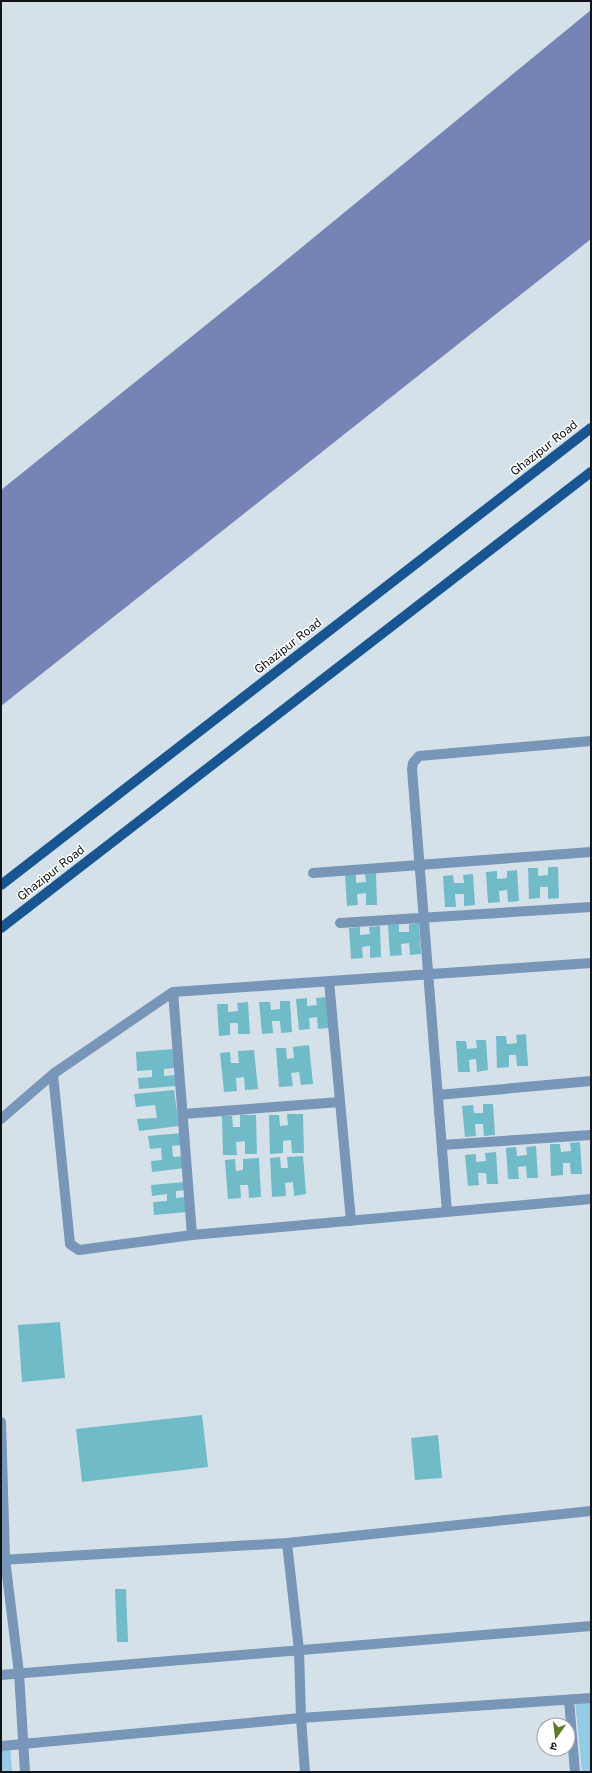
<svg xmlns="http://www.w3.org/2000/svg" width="592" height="1773" viewBox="0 0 592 1773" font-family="'Public Sans','Noto Sans Devanagari',sans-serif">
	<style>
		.green { fill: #93cae5 }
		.water { fill: #7683b5 }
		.building { fill: #70bbc8 }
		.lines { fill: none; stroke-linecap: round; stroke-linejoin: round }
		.minor { stroke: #7796b8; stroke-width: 10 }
		.major { stroke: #175692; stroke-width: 10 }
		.labels { text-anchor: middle; stroke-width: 3; stroke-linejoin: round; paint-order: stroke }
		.street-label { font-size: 12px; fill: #111517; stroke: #fff }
	</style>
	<rect width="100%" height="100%" fill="#d5e1e8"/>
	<path class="green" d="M 591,1698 L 591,1772 L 582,1772 L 575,1699 Z
		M 1,1746 L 10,1746 L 12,1772 L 1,1772 Z"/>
	<path class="water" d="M 591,10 L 591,239 L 1,706 L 1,490 L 262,280 Z"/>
	<path class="building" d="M 548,867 L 558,867 L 559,898 L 548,899 L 548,887 L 540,887 L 540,898 L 529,899 L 528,868 L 538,868 L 538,876 L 548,875 Z
		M 517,870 L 519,901 L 508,902 L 507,890 L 499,891 L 500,902 L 488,903 L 486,872 L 497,871 L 497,879 L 507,878 L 507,871 Z
		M 376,873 L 377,905 L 366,905 L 366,893 L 357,894 L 358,905 L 347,906 L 345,875 L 356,874 L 356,883 L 366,882 L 365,874 Z
		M 473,874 L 475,905 L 464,906 L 464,894 L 455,894 L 456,907 L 445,907 L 443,876 L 453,875 L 454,883 L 464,883 L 463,875 Z
		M 419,923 L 421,954 L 410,955 L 409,943 L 401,944 L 402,955 L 390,956 L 388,925 L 399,924 L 399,932 L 409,932 L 409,924 Z
		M 380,926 L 381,957 L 370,958 L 370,946 L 362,947 L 363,958 L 351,959 L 349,928 L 360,927 L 360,935 L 370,934 L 369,927 Z
		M 327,997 L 329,1028 L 318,1029 L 317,1017 L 309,1018 L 310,1029 L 299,1030 L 296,999 L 307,998 L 307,1006 L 317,1005 L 316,998 Z
		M 280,1001 L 290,1001 L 292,1032 L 281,1033 L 280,1021 L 272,1021 L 273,1033 L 262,1034 L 259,1002 L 270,1002 L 271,1010 L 280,1009 Z
		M 248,1002 L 250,1034 L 238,1034 L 238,1023 L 230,1023 L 230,1035 L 219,1036 L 217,1004 L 228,1004 L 228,1012 L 238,1011 L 237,1003 Z
		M 526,1034 L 528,1066 L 517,1066 L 516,1055 L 509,1055 L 509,1067 L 497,1068 L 496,1036 L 506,1036 L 507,1044 L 517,1043 L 516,1035 Z
		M 476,1040 L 486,1040 L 488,1070 L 477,1072 L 476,1059 L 469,1060 L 470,1072 L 458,1072 L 456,1041 L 466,1041 L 467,1049 L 477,1048 Z
		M 309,1045 L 313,1084 L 301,1085 L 299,1072 L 291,1073 L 293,1086 L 279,1087 L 276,1048 L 286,1048 L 287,1059 L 294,1058 L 293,1047 Z
		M 173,1049 L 175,1068 L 164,1069 L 164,1076 L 175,1075 L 176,1086 L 139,1089 L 138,1078 L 152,1077 L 152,1070 L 137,1071 L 136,1052 Z
		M 254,1050 L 258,1089 L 245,1090 L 244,1077 L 236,1078 L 237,1091 L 224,1092 L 220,1053 L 230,1052 L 231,1063 L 239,1063 L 238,1051 Z
		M 174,1090 L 179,1126 L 139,1131 L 137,1119 L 157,1118 L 155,1105 L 136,1107 L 134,1094 Z
		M 483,1104 L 493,1104 L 495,1135 L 484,1136 L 483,1124 L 475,1124 L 476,1136 L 465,1137 L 462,1106 L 473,1105 L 474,1113 L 483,1113 Z
		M 287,1114 L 303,1114 L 304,1153 L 292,1153 L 291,1140 L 283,1141 L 283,1153 L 270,1154 L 269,1115 L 279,1115 L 280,1126 L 288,1125 Z
		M 240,1115 L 256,1115 L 257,1154 L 245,1154 L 245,1141 L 236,1142 L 237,1155 L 223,1155 L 222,1116 L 232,1116 L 233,1127 L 240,1127 Z
		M 182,1133 L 183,1145 L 172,1146 L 173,1157 L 184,1156 L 185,1168 L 152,1172 L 151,1161 L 162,1160 L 161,1148 L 150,1149 L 148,1136 Z
		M 580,1142 L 582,1174 L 571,1174 L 570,1163 L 563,1163 L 563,1175 L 551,1176 L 550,1144 L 560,1144 L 561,1152 L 571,1151 L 570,1143 Z
		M 536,1146 L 538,1178 L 527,1178 L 526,1166 L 518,1167 L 519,1179 L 508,1179 L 506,1148 L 516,1147 L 517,1156 L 527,1155 L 526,1147 Z
		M 496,1152 L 498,1184 L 487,1184 L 486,1173 L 478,1173 L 479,1185 L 468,1186 L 465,1155 L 476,1154 L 476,1162 L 486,1161 L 485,1153 Z
		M 303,1156 L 306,1194 L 294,1196 L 293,1182 L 285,1183 L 286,1196 L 272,1197 L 270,1158 L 280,1157 L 281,1168 L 288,1168 L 287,1157 Z
		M 259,1158 L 261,1197 L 249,1198 L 248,1185 L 240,1185 L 241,1198 L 228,1199 L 225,1160 L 235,1159 L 236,1171 L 243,1170 L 243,1159 Z
		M 185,1182 L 186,1190 L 176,1191 L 176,1198 L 186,1197 L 188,1212 L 154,1215 L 153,1202 L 167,1201 L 167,1194 L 152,1196 L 151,1185 Z
		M 60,1322 L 65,1378 L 22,1382 L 18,1325 Z
		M 202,1415 L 208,1467 L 82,1482 L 76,1429 Z
		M 438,1435 L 442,1478 L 415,1480 L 411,1438 Z
		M 115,1589 L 126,1589 L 128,1642 L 117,1642 Z"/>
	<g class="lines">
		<path class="minor" d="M 313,873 L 591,852
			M 340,923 L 591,907
			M 329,981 L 351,1221
			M 173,992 L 192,1235
			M 53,1074 L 70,1244 L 79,1250 L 192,1235 L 591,1199
			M 438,1095 L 591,1081
			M 183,1114 L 340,1102
			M 1,1119 L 53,1074 L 173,992 L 591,963
			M 442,1145 L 591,1135
			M 447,1212 L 412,769 L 413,763 L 419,756 L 591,741
			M 1,1422 L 5,1559 L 19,1673 L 25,1772
			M 287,1543 L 299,1650 L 301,1718 L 305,1772
			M 1,1560 L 287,1543 L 591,1511
			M 1,1675 L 591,1626
			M 569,1700 L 575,1772
			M 1,1746 L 301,1718 L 591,1698"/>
		<path class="major" d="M 1,885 L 591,428
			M 1,928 L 591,472"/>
	</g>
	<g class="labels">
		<g class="street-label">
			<text transform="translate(544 448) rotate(-38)" y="4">Ghazipur Road</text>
			<text transform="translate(288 646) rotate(-38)" y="4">Ghazipur Road</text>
			<text transform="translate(51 873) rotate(-38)" y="4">Ghazipur Road</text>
		</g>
	</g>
	<rect width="592" height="1773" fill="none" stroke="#111517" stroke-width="4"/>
	<g transform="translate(556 1737) rotate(194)"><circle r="19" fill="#ffffff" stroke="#a0a1a2"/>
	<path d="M0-3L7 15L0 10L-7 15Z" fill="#60782a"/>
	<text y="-6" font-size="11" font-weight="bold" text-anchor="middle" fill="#111517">उ</text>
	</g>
</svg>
